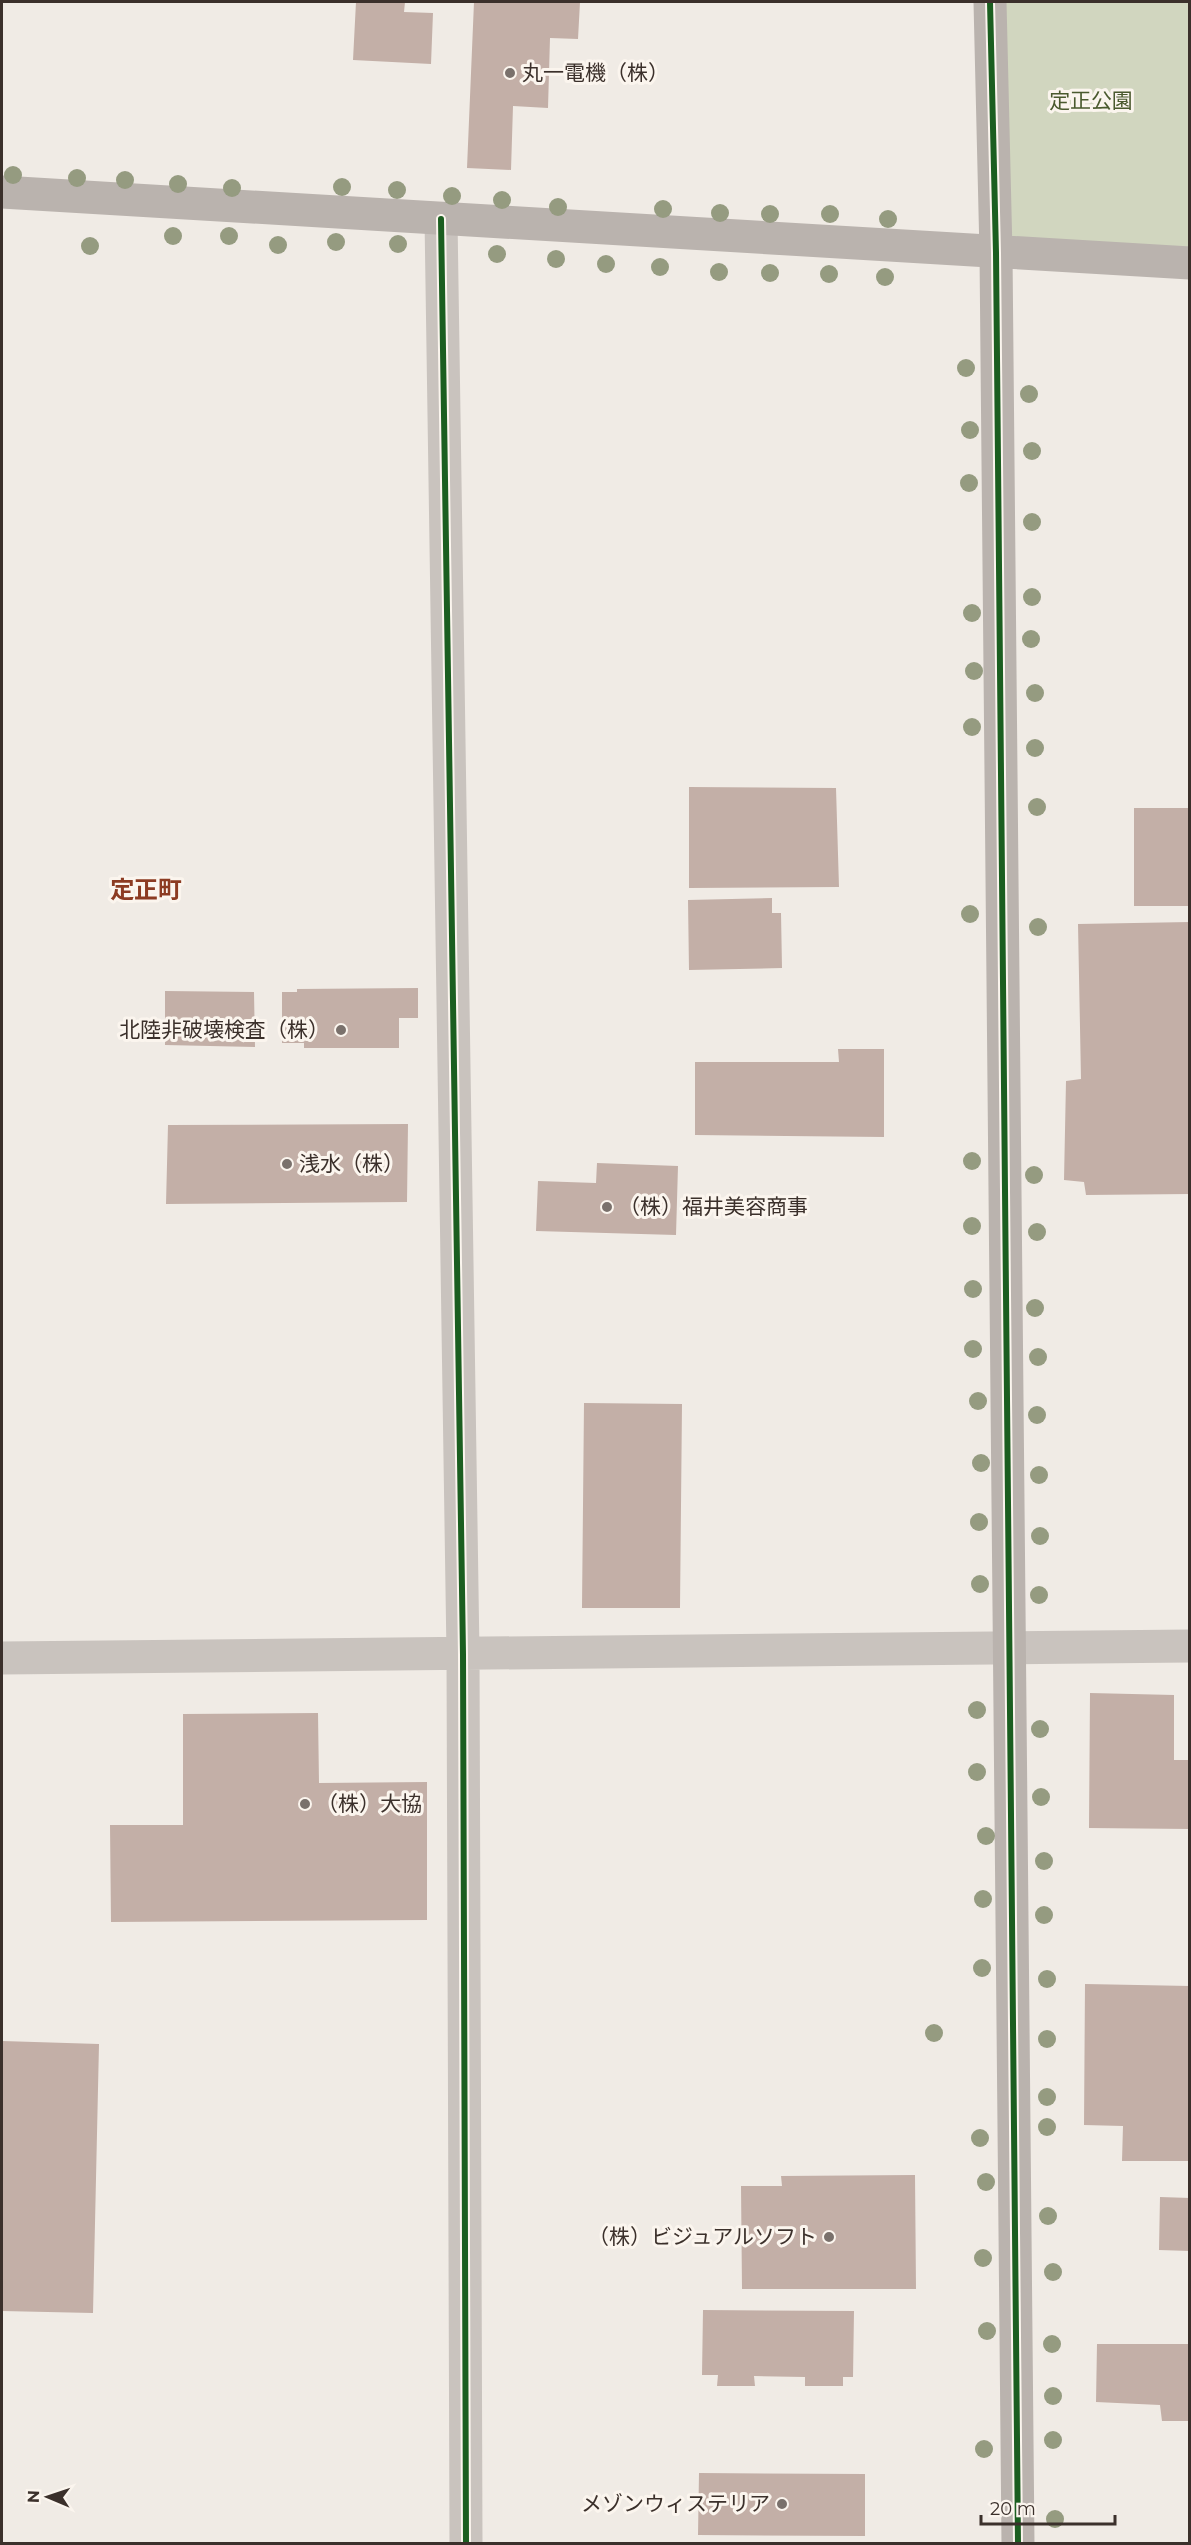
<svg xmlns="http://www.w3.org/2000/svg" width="1191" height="2545" viewBox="0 0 1191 2545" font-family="Montserrat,'Noto Sans JP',sans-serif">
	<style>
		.green { fill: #d1d6bf }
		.building { fill: #c3afa7 }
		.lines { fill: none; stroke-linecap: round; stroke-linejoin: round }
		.street { stroke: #c9c3be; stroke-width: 33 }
		.secondary { stroke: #bab3ae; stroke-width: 33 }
		.cycleway-casing { stroke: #fbf5ee; stroke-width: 10 }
		.cycleway { stroke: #1b5e20; stroke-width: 6 }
		.tree { fill: #959b80 }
		.poi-dot { fill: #7a716c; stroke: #fbf5ee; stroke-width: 2 }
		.labels { text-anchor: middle; stroke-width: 6; stroke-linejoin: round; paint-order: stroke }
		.poi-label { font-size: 21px; fill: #3b302b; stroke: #fbf5ee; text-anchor: start }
		.park-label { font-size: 21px; fill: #4a5a2e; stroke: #fbf5ee }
		.quarter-label { font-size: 24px; font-weight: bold; fill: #8c3b22; stroke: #fbf5ee }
	</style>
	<rect width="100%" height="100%" fill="#f0ebe5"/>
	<path class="green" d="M 990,2 L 1189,2 L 1189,263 L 996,253 Z"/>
	<path class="building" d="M 356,2 L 405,2 L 404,12 L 433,13 L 431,64 L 353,60 Z
		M 474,2 L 580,2 L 578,39 L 550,38 L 548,108 L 513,106 L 511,170 L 467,168 Z
		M 689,787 L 836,788 L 839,887 L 689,888 Z
		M 1134,808 L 1190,808 L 1190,906 L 1134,906 Z
		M 772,898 L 772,913 L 781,913 L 782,968 L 689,970 L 688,900 Z
		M 1190,922 L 1190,1194 L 1086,1195 L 1084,1182 L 1064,1180 L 1066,1081 L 1081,1079 L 1078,924 Z
		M 418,988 L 418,1018 L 399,1018 L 399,1048 L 304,1048 L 304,1043 L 282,1043 L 282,992 L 297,992 L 297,989 Z
		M 165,991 L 254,992 L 255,1047 L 165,1045 Z
		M 838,1049 L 884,1049 L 884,1137 L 695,1135 L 695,1062 L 839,1062 Z
		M 408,1124 L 407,1202 L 166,1204 L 168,1125 Z
		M 597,1163 L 678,1166 L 676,1235 L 536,1231 L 538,1181 L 596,1183 Z
		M 584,1403 L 682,1404 L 680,1608 L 582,1608 Z
		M 1090,1693 L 1174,1695 L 1174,1760 L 1190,1760 L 1190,1829 L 1089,1828 Z
		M 318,1713 L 319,1783 L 427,1782 L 427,1920 L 111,1922 L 110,1825 L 183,1825 L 183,1714 Z
		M 1085,1984 L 1190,1986 L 1190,2161 L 1122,2161 L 1123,2126 L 1084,2125 Z
		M 2,2041 L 99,2044 L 93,2313 L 2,2311 Z
		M 915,2175 L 916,2289 L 742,2289 L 741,2186 L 782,2186 L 781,2176 Z
		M 1160,2197 L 1190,2198 L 1190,2251 L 1159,2250 Z
		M 703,2310 L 854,2311 L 853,2377 L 843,2377 L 843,2386 L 805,2386 L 805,2377 L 754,2376 L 755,2386 L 717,2386 L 718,2375 L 702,2375 Z
		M 1097,2344 L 1190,2344 L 1190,2421 L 1162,2421 L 1160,2405 L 1096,2402 Z
		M 699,2473 L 865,2474 L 865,2536 L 698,2535 Z"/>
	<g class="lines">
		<path class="street" d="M 441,219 L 463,1654 L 466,2544
			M 2,1658 L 1190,1646"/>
		<path class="secondary" d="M 990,2 L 996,253 L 1018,2544
			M 2,192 L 1190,263"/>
		<defs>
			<path id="cycleway" d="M 990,2 L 996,253 L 1018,2544
				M 441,219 L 463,1654 L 466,2544"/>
		</defs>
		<use href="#cycleway" class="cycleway-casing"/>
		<use href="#cycleway" class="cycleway"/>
	</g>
	<g class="tree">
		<circle cx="13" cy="175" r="9"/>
		<circle cx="77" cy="178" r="9"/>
		<circle cx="125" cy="180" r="9"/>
		<circle cx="178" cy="184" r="9"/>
		<circle cx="342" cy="187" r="9"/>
		<circle cx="232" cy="188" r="9"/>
		<circle cx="397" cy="190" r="9"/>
		<circle cx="452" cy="196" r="9"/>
		<circle cx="502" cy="200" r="9"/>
		<circle cx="558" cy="207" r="9"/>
		<circle cx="663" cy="209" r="9"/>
		<circle cx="720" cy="213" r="9"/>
		<circle cx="770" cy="214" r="9"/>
		<circle cx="830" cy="214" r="9"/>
		<circle cx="888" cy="219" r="9"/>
		<circle cx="173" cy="236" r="9"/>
		<circle cx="229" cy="236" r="9"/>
		<circle cx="336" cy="242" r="9"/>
		<circle cx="398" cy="244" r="9"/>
		<circle cx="278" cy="245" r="9"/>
		<circle cx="90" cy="246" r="9"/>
		<circle cx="497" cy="254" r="9"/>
		<circle cx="556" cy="259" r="9"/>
		<circle cx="606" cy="264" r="9"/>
		<circle cx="660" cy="267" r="9"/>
		<circle cx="719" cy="272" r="9"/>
		<circle cx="770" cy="273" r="9"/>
		<circle cx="829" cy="274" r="9"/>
		<circle cx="885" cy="277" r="9"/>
		<circle cx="966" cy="368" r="9"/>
		<circle cx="1029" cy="394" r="9"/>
		<circle cx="970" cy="430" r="9"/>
		<circle cx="1032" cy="451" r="9"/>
		<circle cx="969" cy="483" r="9"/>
		<circle cx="1032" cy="522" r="9"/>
		<circle cx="1032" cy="597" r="9"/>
		<circle cx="972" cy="613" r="9"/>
		<circle cx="1031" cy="639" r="9"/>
		<circle cx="974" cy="671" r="9"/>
		<circle cx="1035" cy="693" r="9"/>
		<circle cx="972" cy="727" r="9"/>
		<circle cx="1035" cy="748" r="9"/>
		<circle cx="1037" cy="807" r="9"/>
		<circle cx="970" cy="914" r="9"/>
		<circle cx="1038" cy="927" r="9"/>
		<circle cx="972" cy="1161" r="9"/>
		<circle cx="1034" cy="1175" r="9"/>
		<circle cx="972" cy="1226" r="9"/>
		<circle cx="1037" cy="1232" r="9"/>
		<circle cx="973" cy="1289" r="9"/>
		<circle cx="1035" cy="1308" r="9"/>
		<circle cx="973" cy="1349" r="9"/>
		<circle cx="1038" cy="1357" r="9"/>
		<circle cx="978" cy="1401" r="9"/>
		<circle cx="1037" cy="1415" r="9"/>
		<circle cx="981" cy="1463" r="9"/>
		<circle cx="1039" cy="1475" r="9"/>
		<circle cx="979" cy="1522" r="9"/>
		<circle cx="1040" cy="1536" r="9"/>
		<circle cx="980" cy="1584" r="9"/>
		<circle cx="1039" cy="1595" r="9"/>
		<circle cx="977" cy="1710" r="9"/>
		<circle cx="1040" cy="1729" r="9"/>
		<circle cx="977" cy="1772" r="9"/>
		<circle cx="1041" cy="1797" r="9"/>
		<circle cx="986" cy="1836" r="9"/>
		<circle cx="1044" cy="1861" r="9"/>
		<circle cx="983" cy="1899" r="9"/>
		<circle cx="1044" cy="1915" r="9"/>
		<circle cx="982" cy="1968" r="9"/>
		<circle cx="1047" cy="1979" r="9"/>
		<circle cx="934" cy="2033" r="9"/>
		<circle cx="1047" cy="2039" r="9"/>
		<circle cx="1047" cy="2097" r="9"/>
		<circle cx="1047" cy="2127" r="9"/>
		<circle cx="980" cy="2138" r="9"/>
		<circle cx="986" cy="2182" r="9"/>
		<circle cx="1048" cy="2216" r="9"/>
		<circle cx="983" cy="2258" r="9"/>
		<circle cx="1053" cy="2272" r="9"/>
		<circle cx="987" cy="2331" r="9"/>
		<circle cx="1052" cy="2344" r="9"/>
		<circle cx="1053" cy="2396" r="9"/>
		<circle cx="1053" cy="2440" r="9"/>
		<circle cx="984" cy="2449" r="9"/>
		<circle cx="1055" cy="2519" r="9"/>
	</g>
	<g class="poi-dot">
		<circle cx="510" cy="73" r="6"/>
		<circle cx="341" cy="1030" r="6"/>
		<circle cx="287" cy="1164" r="6"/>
		<circle cx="607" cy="1207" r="6"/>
		<circle cx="305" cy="1804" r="6"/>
		<circle cx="829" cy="2237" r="6"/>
		<circle cx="782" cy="2504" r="6"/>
	</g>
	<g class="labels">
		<g class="poi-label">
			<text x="522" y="80">丸一電機（株）</text>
			<text x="329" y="1037" text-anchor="end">北陸非破壊検査（株）</text>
			<text x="299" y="1171">浅水（株）</text>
			<text x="619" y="1214">（株）福井美容商事</text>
			<text x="317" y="1811">（株）大協</text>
			<text x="817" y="2244" text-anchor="end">（株）ビジュアルソフト</text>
			<text x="770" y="2511" text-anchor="end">メゾンウィステリア</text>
		</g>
		<g class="park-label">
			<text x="1091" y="108">定正公園</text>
		</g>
		<g class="quarter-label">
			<text x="146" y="898">定正町</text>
		</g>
	</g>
	<rect width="1191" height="2545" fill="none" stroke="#3b302b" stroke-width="6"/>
	<g transform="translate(48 2497) rotate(272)" stroke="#fbf5ee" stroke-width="4.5" paint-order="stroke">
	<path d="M0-4.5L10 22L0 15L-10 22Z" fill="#3b302b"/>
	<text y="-9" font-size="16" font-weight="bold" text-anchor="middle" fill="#3b302b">N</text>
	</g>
	<path d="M981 2515v9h134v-9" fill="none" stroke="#3b302b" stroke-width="3"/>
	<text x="990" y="2515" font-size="18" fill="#3b302b" stroke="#fbf5ee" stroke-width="4.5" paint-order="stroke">20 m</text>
</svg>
